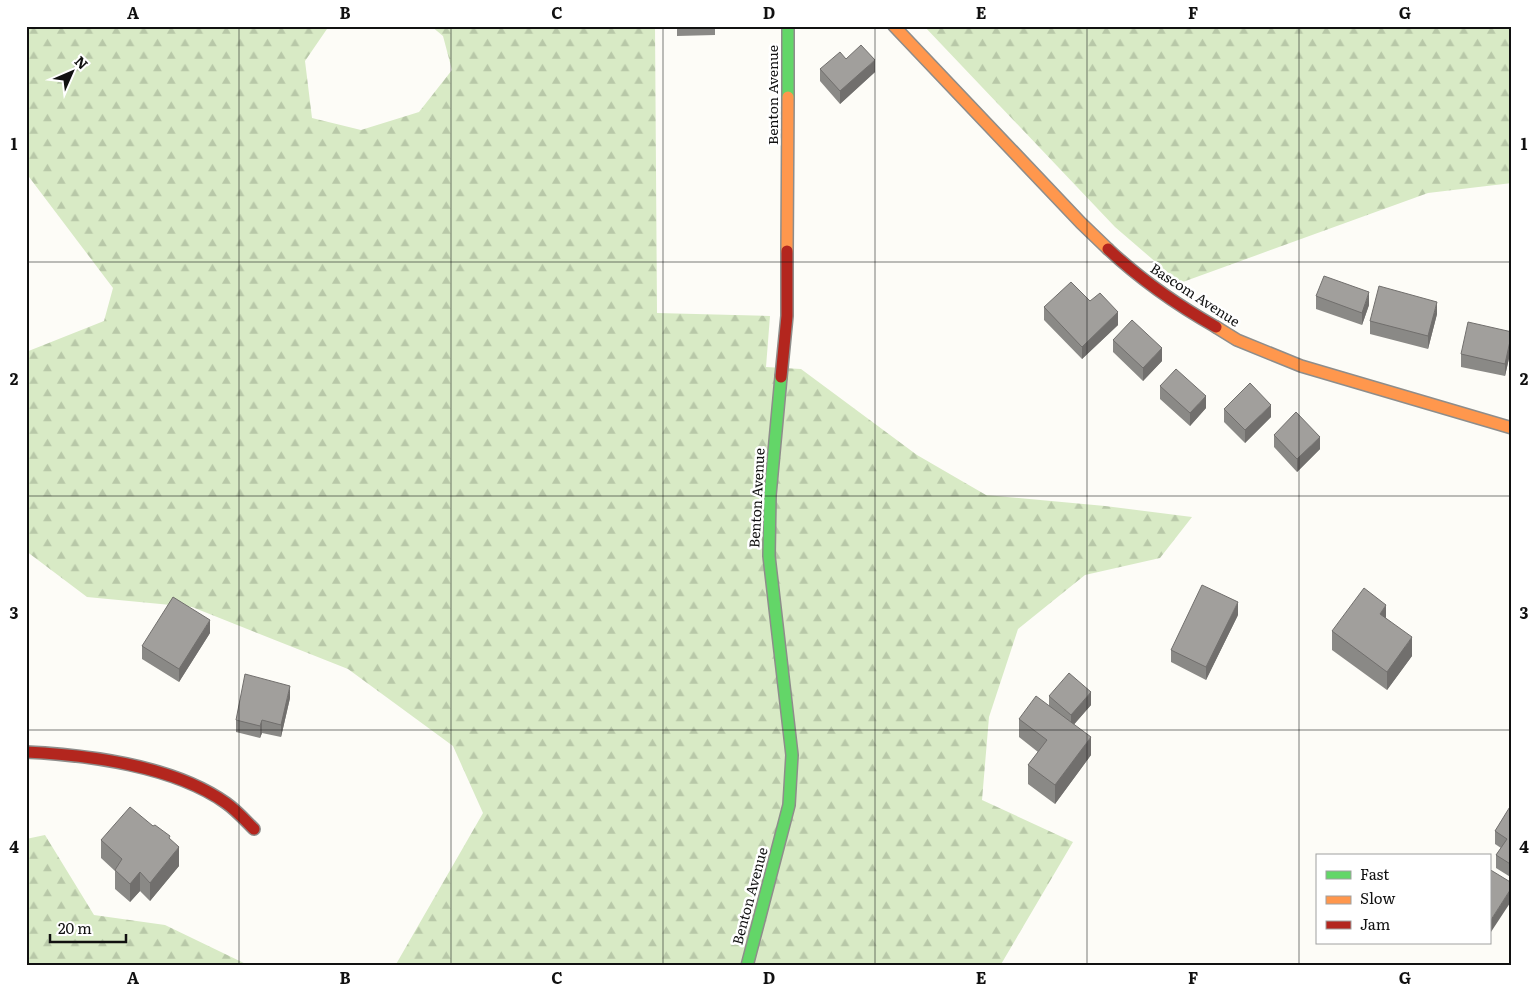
<svg xmlns="http://www.w3.org/2000/svg" width="1538" height="992" viewBox="0 0 1538 992" font-family="Literata,serif">
	<style>
		.forest { fill: url(#forest-firs) }
		.lines { fill: none; stroke-linecap: round; stroke-linejoin: round }
		.fast-casing { stroke: #8e8d8b; stroke-width: 14 }
		.slow-casing { stroke: #8e8d8b; stroke-width: 14 }
		.jam-casing { stroke: #8e8d8b; stroke-width: 14 }
		.fast { stroke: #63d668; stroke-width: 11 }
		.slow { stroke: #ff974d; stroke-width: 11 }
		.jam { stroke: #b3261e; stroke-width: 11 }
		.wall { fill: #8a8986 }
		.shaded-wall { fill: #716f6d }
		.building { fill: #a19f9c; stroke: #716f6d }
		.grid { fill: none; stroke: #111; stroke-width: 1; stroke-opacity: 0.55 }
		.labels { text-anchor: middle; stroke-width: 5; stroke-linejoin: round; paint-order: stroke }
		.street-label { font-size: 14px; fill: #111; stroke: #fff }
		.neatline { fill: none; stroke: #111; stroke-width: 2 }
		.grid-label { font-size: 16px; text-anchor: middle; font-weight: bold; fill: #111 }
	</style>
	<defs>
		<pattern id="forest-firs" width="22" height="20" patternUnits="userSpaceOnUse" patternTransform="scale(1.25)"><rect width="22" height="20" fill="#d8eac5"/><path d="M5 1l3.5 6h-7zM16 11l3.5 6h-7z" fill="#b8c8a8"/></pattern>
	</defs>
	<rect width="100%" height="100%" fill="#fdfcf7"/>
	<path class="forest" d="M 26,26 L 329,26 L 305,61 L 312,118 L 361,130 L 419,112 L 452,70 L 443,36 L 431,26 L 655,26 L 657,313 L 770,316 L 766,367 L 801,369 L 917,455 L 986,495 L 1105,506 L 1192,517 L 1160,558 L 1085,575 L 1018,629 L 989,717 L 982,800 L 1073,842 L 1000,966 L 395,966 L 483,813 L 453,746 L 348,669 L 192,607 L 87,597 L 26,551 L 26,352 L 104,321 L 113,288 L 26,173 Z
		M 924,26 L 1512,26 L 1512,183 L 1428,193 L 1180,283 L 1115,227 Z
		M 45,835 L 94,915 L 165,925 L 250,966 L 26,966 L 26,839 Z"/>
	<g class="lines">
		<defs>
			<path id="fast" d="M 788,97 L 788,26
				M 747,966 L 789,805 L 792,755 L 769,556 L 770,495 L 781,377"/>
			<path id="slow" d="M 894,26 L 1081,223 L 1108,249
				M 787,251 L 788,97
				M 1216,327 L 1237,340 L 1301,366 L 1512,428"/>
			<path id="jam" d="M 1108,249 C 1141,280 1177,305 1216,327
				M 781,377 L 787,316 L 787,251
				M 26,752 C 88,755 174,766 226,803 C 236,810 245,820 254,829"/>
		</defs>
		<use href="#fast" class="fast-casing"/>
		<use href="#slow" class="slow-casing"/>
		<use href="#jam" class="jam-casing"/>
		<use href="#fast" class="fast"/>
		<use href="#slow" class="slow"/>
		<use href="#jam" class="jam"/>
	</g>
	<path class="wall" d="M 677,26 L 715,26 L 715,35 L 677,36 Z
		M 846,59 L 875,72 L 840,104 L 820,81 L 820,69 Z
		M 1316,296 L 1369,305 L 1362,325 L 1316,309 Z
		M 1090,301 L 1118,325 L 1082,359 L 1044,320 L 1044,307 Z
		M 1437,314 L 1428,349 L 1370,334 L 1370,321 Z
		M 1512,332 L 1512,345 L 1505,376 L 1461,367 L 1461,354 Z
		M 1113,340 L 1162,361 L 1143,381 L 1113,352 Z
		M 1160,386 L 1206,408 L 1190,426 L 1160,399 Z
		M 1224,409 L 1271,417 L 1245,443 L 1224,422 Z
		M 1274,435 L 1320,449 L 1297,472 L 1274,447 Z
		M 1238,615 L 1206,680 L 1171,662 L 1171,650 Z
		M 1386,618 L 1412,656 L 1387,690 L 1332,650 L 1332,631 Z
		M 210,633 L 179,682 L 142,659 L 142,646 Z
		M 1049,696 L 1091,705 L 1074,724 L 1091,755 L 1055,804 L 1028,784 L 1028,765 L 1038,752 L 1019,737 L 1019,719 L 1049,706 Z
		M 290,698 L 281,737 L 262,733 L 260,738 L 236,732 L 236,720 Z
		M 1512,806 L 1512,878 L 1496,868 L 1496,855 L 1501,848 L 1495,844 L 1495,831 Z
		M 153,826 L 170,839 L 179,866 L 150,901 L 140,891 L 130,902 L 115,889 L 115,871 L 101,858 L 101,840 Z"/>
	<path class="shaded-wall" d="M 875,60 L 875,72 L 840,104 L 840,91 Z
		M 1369,292 L 1369,305 L 1362,325 L 1362,313 Z
		M 1437,302 L 1437,314 L 1428,349 L 1428,336 Z
		M 1118,312 L 1118,325 L 1082,359 L 1082,347 Z
		M 1512,333 L 1512,345 L 1505,376 L 1505,364 Z
		M 1162,348 L 1162,361 L 1143,381 L 1143,368 Z
		M 1206,396 L 1206,408 L 1190,426 L 1190,413 Z
		M 1271,405 L 1271,417 L 1245,443 L 1245,430 Z
		M 1320,437 L 1320,449 L 1297,472 L 1297,459 Z
		M 1238,602 L 1238,615 L 1206,680 L 1206,667 Z
		M 1386,605 L 1386,623 L 1380,614 Z
		M 210,620 L 210,633 L 179,682 L 179,669 Z
		M 1412,637 L 1412,656 L 1387,690 L 1387,672 Z
		M 290,686 L 290,698 L 281,737 L 281,725 Z
		M 1091,692 L 1091,705 L 1071,728 L 1071,715 Z
		M 262,720 L 262,733 L 260,738 L 260,726 Z
		M 1091,737 L 1091,755 L 1055,804 L 1055,785 Z
		M 179,847 L 179,866 L 150,901 L 150,883 Z
		M 140,872 L 140,891 L 130,902 L 130,884 Z
		M 1512,887 L 1512,900 L 1489,935 L 1489,923 Z"/>
	<path class="building" d="M 861,45 L 875,60 L 840,91 L 820,69 L 840,52 L 846,59 Z
		M 1324,276 L 1369,292 L 1362,313 L 1316,296 Z
		M 1071,282 L 1090,301 L 1100,293 L 1118,312 L 1082,347 L 1044,307 Z
		M 1379,286 L 1437,302 L 1428,336 L 1370,321 Z
		M 1132,320 L 1162,348 L 1143,368 L 1113,340 Z
		M 1468,322 L 1512,332 L 1505,364 L 1461,354 Z
		M 1176,369 L 1206,396 L 1190,413 L 1160,386 Z
		M 1250,383 L 1271,405 L 1245,430 L 1224,409 Z
		M 1296,412 L 1320,437 L 1297,459 L 1274,435 Z
		M 1202,585 L 1238,602 L 1206,667 L 1171,650 Z
		M 1364,588 L 1386,605 L 1380,614 L 1412,637 L 1387,672 L 1332,631 Z
		M 173,597 L 210,620 L 179,669 L 142,646 Z
		M 1069,673 L 1091,692 L 1071,715 L 1049,696 Z
		M 245,674 L 290,686 L 281,725 L 262,720 L 260,726 L 236,720 Z
		M 1036,696 L 1091,737 L 1055,785 L 1028,765 L 1047,740 L 1019,719 Z
		M 1511,805 L 1512,806 L 1512,865 L 1496,855 L 1507,839 L 1495,831 Z
		M 130,807 L 153,826 L 155,825 L 170,836 L 169,838 L 179,847 L 150,883 L 140,872 L 130,884 L 115,870 L 122,859 L 101,840 Z
		M 1489,869 L 1512,883 L 1512,887 L 1489,923 Z"/>
	<path class="grid" d="M 239,26 L 239,966M 451,26 L 451,966M 663,26 L 663,966M 875,26 L 875,966M 1087,26 L 1087,966M 1299,26 L 1299,966M 26,262 L 1512,262M 26,496 L 1512,496M 26,730 L 1512,730"/>
	<g class="labels">
		<g class="street-label">
			<text transform="translate(773 95) rotate(-90)" y="5">Benton Avenue</text>
			<text transform="translate(1195 295) rotate(33)" y="5">Bascom Avenue</text>
			<text transform="translate(757 498) rotate(-87)" y="5">Benton Avenue</text>
			<text transform="translate(750 896) rotate(-75)" y="5">Benton Avenue</text>
		</g>
	</g>
	<rect width="1538" height="992" fill="none" stroke="#ffffff" stroke-width="55"/>
	<rect x="1316" y="854" width="175" height="90" fill="#ffffff" stroke="#a0a0a0"/>
	<rect x="1326" y="871" width="25" height="8" fill="#63d668" stroke="#a0a0a0"/>
	<text x="1360" y="880" font-size="15" fill="#111111">Fast</text>
	<rect x="1326" y="896" width="25" height="8" fill="#ff974d" stroke="#a0a0a0"/>
	<text x="1360" y="904" font-size="15" fill="#111111">Slow</text>
	<rect x="1326" y="921" width="25" height="8" fill="#b3261e" stroke="#a0a0a0"/>
	<text x="1360" y="930" font-size="15" fill="#111111">Jam</text>
	<g transform="translate(72 72) rotate(45)" stroke="#ffffff" stroke-width="4" paint-order="stroke">
	<path d="M0-4L9 19L0 12L-9 19Z" fill="#111111"/>
	<text y="-8" font-size="14" font-weight="bold" text-anchor="middle" fill="#111111">N</text>
	</g>
	<path d="M50 934v8h76v-8" fill="none" stroke="#111111" stroke-width="2.5"/>
	<text x="58" y="934" font-size="15" fill="#111111" stroke="#ffffff" stroke-width="4" paint-order="stroke">20 m</text>
	<rect x="28" y="28" width="1482" height="936" class="neatline"/>
	<g class="grid-label">
		<text x="133" y="19">A</text>
		<text x="345" y="19">B</text>
		<text x="557" y="19">C</text>
		<text x="769" y="19">D</text>
		<text x="981" y="19">E</text>
		<text x="1193" y="19">F</text>
		<text x="1405" y="19">G</text>
		<text x="14" y="150">1</text>
		<text x="1524" y="150">1</text>
		<text x="14" y="385">2</text>
		<text x="1524" y="385">2</text>
		<text x="14" y="619">3</text>
		<text x="1524" y="619">3</text>
		<text x="14" y="853">4</text>
		<text x="1524" y="853">4</text>
		<text x="133" y="984">A</text>
		<text x="345" y="984">B</text>
		<text x="557" y="984">C</text>
		<text x="769" y="984">D</text>
		<text x="981" y="984">E</text>
		<text x="1193" y="984">F</text>
		<text x="1405" y="984">G</text>
	</g>
</svg>
